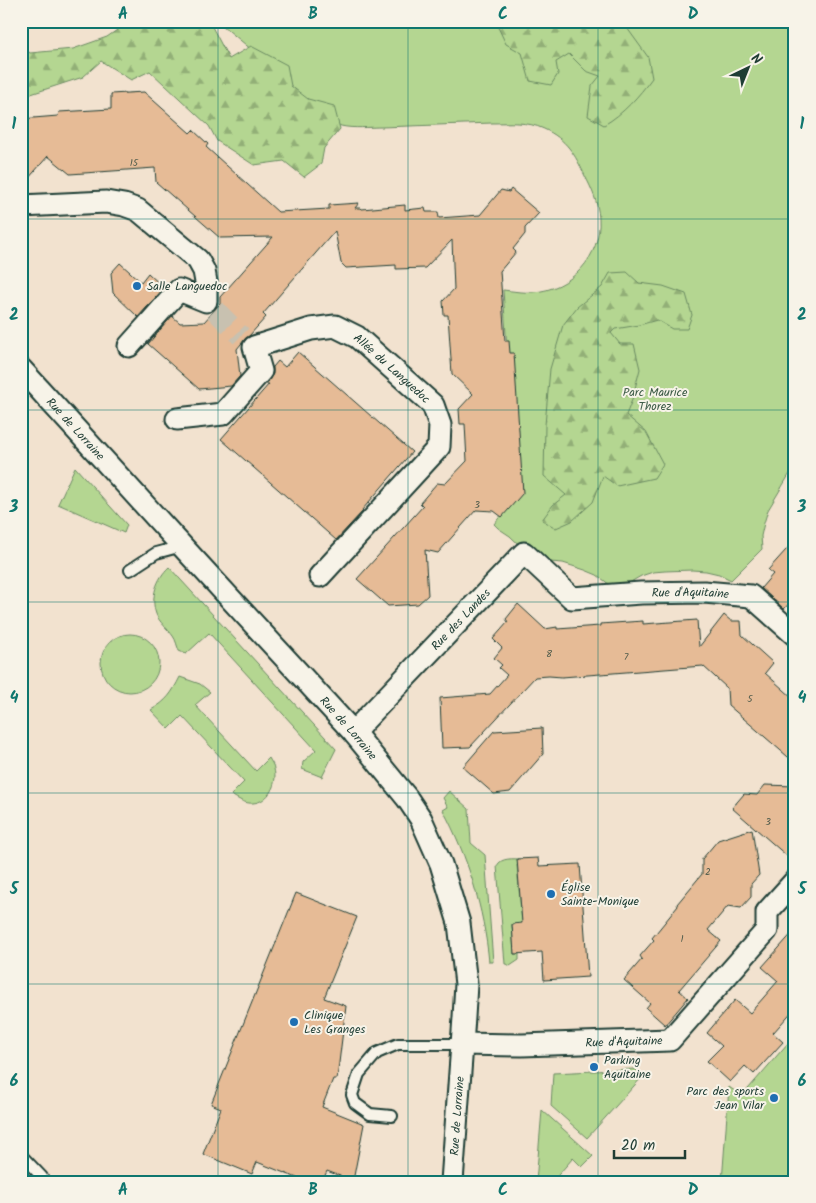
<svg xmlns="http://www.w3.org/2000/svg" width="816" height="1203" viewBox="0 0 816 1203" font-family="Kalam,sans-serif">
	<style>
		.green { fill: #b4d691; stroke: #6a8a62 }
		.forest { fill: url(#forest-firs); stroke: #6a8a62 }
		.building { fill: #e6bb96; stroke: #1f3d34 }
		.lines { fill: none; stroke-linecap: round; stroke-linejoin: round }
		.street-tunnel { stroke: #c8c1b0; stroke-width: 21; stroke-dasharray: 21 11; stroke-linecap: butt }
		.lane-casing { stroke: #1f3d34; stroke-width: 14 }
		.street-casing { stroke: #1f3d34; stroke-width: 25 }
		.lane { stroke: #f7f3e8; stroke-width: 10 }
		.street { stroke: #f7f3e8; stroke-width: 21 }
		.grid { fill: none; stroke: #0f766e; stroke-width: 1; stroke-opacity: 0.55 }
		.poi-dot { fill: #1f6fb2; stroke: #f7f3e8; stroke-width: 2 }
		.labels { text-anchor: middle; stroke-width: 4; stroke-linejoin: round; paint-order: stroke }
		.number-label { font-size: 10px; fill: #515c4c }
		.poi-label { font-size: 12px; fill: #1f3d34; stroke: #f7f3e8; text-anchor: start }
		.street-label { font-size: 12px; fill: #1f3d34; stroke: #f7f3e8 }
		.park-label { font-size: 12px; fill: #3d5c47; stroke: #f7f3e8 }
		.neatline { fill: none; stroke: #0f766e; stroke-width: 2 }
		.grid-label { font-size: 16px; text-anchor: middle; font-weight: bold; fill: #0f766e }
	</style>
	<defs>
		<pattern id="forest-firs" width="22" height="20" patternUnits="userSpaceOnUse" patternTransform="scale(1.25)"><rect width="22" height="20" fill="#b4d691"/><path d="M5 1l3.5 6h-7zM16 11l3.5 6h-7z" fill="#92af77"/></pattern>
	</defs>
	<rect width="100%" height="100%" fill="#f2e2cf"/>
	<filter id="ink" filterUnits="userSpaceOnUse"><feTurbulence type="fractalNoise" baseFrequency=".02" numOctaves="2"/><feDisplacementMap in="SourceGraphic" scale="10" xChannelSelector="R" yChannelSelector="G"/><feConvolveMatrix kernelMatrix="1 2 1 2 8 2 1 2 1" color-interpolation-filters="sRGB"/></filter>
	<g filter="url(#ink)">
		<path class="green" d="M 217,21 L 795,21 L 795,465 L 768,510 L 764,523 L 761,536 L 762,549 L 731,580 L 719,574 L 706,571 L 692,570 L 665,571 L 653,572 L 641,576 L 622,587 L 614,588 L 597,575 L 585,570 L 563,563 L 550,562 L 540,563 L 536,561 L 510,536 L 498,528 L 494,524 L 507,508 L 507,348 L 503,290 C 513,291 523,293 533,292 C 571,290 602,256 599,218 C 598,203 592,189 585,176 C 575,154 566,139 544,129 C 527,121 509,123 492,123 C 455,124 419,126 382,127 C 369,127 354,129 341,126 C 335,124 329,119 324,116 L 252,50 Z
			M 75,467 L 127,525 L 124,533 L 58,504 Z
			M 169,567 L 336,749 L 322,777 L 302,769 L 303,762 L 316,750 L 209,633 L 186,654 L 179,651 C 177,646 176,640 173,636 C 168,629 159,622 156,614 C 150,597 157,578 169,567 Z
			M101 663a29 29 0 1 1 58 0a29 29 0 1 1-58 0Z
			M 180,677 L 200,684 L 210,692 L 195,705 L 256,771 L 269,758 C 271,762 274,765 274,769 C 278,783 269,802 253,803 C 245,804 238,799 231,795 L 244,782 L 182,716 L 169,729 L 151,710 C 167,701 172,693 180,677 Z
			M 449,791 L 469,809 L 471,843 L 485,855 L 493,962 L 489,962 C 484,909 468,857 443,810 L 448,807 L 443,798 Z
			M 523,859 L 517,865 L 522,923 L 512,925 L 514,954 L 519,954 L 519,960 L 510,966 L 507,964 L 505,964 L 497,866 C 501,857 513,859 523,859 Z
			M 795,1035 L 795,1182 L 722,1182 L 729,1087 L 742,1096 Z
			M 635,1069 L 643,1076 L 587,1138 L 551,1106 L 553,1073 Z
			M 542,1110 L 593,1156 L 582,1167 L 573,1158 L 552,1182 L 536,1182 Z"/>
		<path class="forest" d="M 130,21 L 209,21 L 229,59 L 251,46 L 287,65 L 291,86 L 308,99 L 334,106 L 340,129 L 324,148 L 321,164 L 304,177 L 284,161 L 254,165 L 217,141 L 209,126 L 150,71 L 131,80 L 101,61 L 83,77 L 28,95 L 21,94 L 21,45 L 30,53 L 73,49 L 107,37 Z
			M 495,21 L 622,21 L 648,57 L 652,78 C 639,96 623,114 604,125 L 588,116 L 592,86 L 600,76 L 586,71 L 569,54 L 556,62 L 558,74 L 551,85 L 530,81 L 522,53 L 506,44 Z
			M 627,272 L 639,283 L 663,286 L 686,294 L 692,315 L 687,329 L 672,329 L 657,320 L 639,325 L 615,329 L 611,333 L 620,344 L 634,344 L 640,369 L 632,400 L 626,415 L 646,432 L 663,464 L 654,478 L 617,486 L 603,476 L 593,502 L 572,521 L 556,528 L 542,520 L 553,505 L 566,495 L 544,476 L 545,425 L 550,369 L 563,325 L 577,307 L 602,287 L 610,273 Z"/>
		<path class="building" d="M 144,92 L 190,133 L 193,130 L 208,144 L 206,147 L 278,212 L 329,209 L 329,205 L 359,203 L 355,208 L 361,208 L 362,209 L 405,205 L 405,210 L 425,208 L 426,212 L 438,212 L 439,218 L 480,215 L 501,190 L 509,192 L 511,189 L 539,213 L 525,228 L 525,234 L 513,249 L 516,252 L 500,271 L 505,341 L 509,341 L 510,353 L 514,353 L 523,493 L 502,517 L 494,511 L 476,510 L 438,553 L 425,550 L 428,595 L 418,604 L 388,606 L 357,579 L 423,506 L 420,503 L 437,483 L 445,484 L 467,461 L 465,424 L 460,424 L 459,409 L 473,394 L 452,374 L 448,315 L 444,315 L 443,301 L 454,289 L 452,240 L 425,268 L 396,269 L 396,265 L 346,268 L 341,263 L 335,231 L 263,314 L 266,317 L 249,336 L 245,339 L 237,349 L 240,376 L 231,386 L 199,389 L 148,344 L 172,316 L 180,323 L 204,322 L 220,304 L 220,297 L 273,237 L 220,238 L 156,182 L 155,168 L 70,174 L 48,156 L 21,187 L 21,119 L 58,116 L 59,112 L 111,109 L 111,94 Z
			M 120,263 L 141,282 L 148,273 L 164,288 L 138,317 L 113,293 L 111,273 Z
			M 298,352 L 412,452 L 362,510 L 363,511 L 336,540 L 221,439 L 269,384 L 266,384 L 273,374 L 273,367 L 278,361 L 285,367 Z
			M 795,540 L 795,597 L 784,609 L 761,588 L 773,574 L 768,570 Z
			M 518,604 L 545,629 L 557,627 L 557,629 L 600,626 L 600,624 L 643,621 L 643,624 L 697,620 L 699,647 L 724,615 L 731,621 L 741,621 L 742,635 L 773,663 L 765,673 L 793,698 L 795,706 L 795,763 L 728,705 L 727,688 L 703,666 L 562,677 L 549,676 L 535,677 L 470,747 L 442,748 L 440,698 L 490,694 L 507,675 L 499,668 L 502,665 L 494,658 L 502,648 L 493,639 L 508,622 L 506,619 Z
			M 542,728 L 543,754 L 510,792 L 494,794 L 463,767 L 494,731 Z
			M 765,785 L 795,786 L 795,863 L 732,808 L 744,794 L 757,795 Z
			M 752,829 L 759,875 L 751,884 L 751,897 L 741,908 L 728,906 L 708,930 L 721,941 L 679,990 L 688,998 L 665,1025 L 646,1008 L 650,1003 L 624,980 L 642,959 L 640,956 L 654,940 L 652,938 L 678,906 L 677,904 L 702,874 L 702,859 L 718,840 Z
			M 538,858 L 539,866 L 580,864 L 588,977 L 544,980 L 542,952 L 514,954 L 512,924 L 522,923 L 517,859 Z
			M 296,893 L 357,917 L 324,998 L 346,1006 L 337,1079 L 333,1079 L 322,1107 L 364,1124 L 353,1181 L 327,1171 L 322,1182 L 307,1182 L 257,1162 L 252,1174 L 203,1154 L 221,1108 L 211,1104 Z
			M 795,930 L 795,1008 L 773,1033 L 783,1042 L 754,1074 L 745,1066 L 730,1082 L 707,1061 L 722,1046 L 707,1033 L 735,1000 L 750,1013 L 778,981 L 762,967 Z"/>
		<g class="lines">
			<path class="street-tunnel" d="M 215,310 L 241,336"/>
			<defs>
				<path id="lane" d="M 130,570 L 156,553 L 182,546
					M 392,1116 L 370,1114 L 355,1103 L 352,1095 L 359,1074 L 377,1053 L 398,1044 L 462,1044
					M 21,1155 L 42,1177"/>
				<g id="street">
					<path d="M 21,206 L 106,202 L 124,205 L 138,210 L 198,260 L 204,271 L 206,282 L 206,301 L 179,290 L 129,346"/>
					<path id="s1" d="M 21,369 L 182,546 L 354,733 L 407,798 L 421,819 L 441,864 L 459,923 L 466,984 L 464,1017 L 452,1182"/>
					<path id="s2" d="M 177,419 L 223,414 L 261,371 L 254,347 L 311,329 L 335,326 L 357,337 L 433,405 L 440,425 L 439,447 L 320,576"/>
					<path id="s3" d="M 354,733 L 363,722 L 524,553 L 572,598 L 641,593 L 704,592 L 751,596 L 795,635"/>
					<path id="s4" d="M 462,1044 L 522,1045 L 670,1040 L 767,930 L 767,912 L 795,881"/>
				</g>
			</defs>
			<use href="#lane" class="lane-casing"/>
			<use href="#street" class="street-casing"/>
			<use href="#lane" class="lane"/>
			<use href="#street" class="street"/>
		</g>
	</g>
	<path class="grid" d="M 218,21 L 218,1182M 408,21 L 408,1182M 598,21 L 598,1182M 21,219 L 795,219M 21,410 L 795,410M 21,602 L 795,602M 21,793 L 795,793M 21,984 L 795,984"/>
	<g class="poi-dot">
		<circle cx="137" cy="286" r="5"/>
		<circle cx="551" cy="894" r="5"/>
		<circle cx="294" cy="1022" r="5"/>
		<circle cx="594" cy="1067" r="5"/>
		<circle cx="774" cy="1098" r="5"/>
	</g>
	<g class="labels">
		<g class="number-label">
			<text x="134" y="166">15</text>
			<text x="477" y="508">3</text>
			<text x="549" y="657">8</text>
			<text x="626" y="660">7</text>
			<text x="750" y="702">5</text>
			<text x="768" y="825">3</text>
			<text x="708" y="875">2</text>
			<text x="682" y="942">1</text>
		</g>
		<g class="poi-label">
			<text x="147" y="290">Salle Languedoc</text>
			<text x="561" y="891">Église<tspan x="561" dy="14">Sainte-Monique</tspan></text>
			<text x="304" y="1019">Clinique<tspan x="304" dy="14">Les Granges</tspan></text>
			<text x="604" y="1064">Parking<tspan x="604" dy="14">Aquitaine</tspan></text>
			<text x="764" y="1095" text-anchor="end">Parc des sports<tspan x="764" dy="14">Jean Vilar</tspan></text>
		</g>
		<g class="street-label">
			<text dy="4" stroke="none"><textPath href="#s2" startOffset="284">Allée du Languedoc</textPath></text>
			<text dy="4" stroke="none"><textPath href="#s1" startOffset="81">Rue de Lorraine</textPath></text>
			<text dy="4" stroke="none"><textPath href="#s3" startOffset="432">Rue d'Aquitaine</textPath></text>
			<text dy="4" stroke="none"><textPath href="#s3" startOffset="156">Rue des Landes</textPath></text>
			<text dy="4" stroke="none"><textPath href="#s1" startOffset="486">Rue de Lorraine</textPath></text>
			<text dy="4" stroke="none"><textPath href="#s4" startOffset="162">Rue d'Aquitaine</textPath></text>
			<text transform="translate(457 1116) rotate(-86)" y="4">Rue de Lorraine</text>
		</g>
		<g class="park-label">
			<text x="655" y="396">Parc Maurice<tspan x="655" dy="14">Thorez</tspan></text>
		</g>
	</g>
	<rect width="816" height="1203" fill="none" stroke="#f7f3e8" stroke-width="55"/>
	<g transform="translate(748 68) rotate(43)" stroke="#f7f3e8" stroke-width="4" paint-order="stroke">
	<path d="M0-4L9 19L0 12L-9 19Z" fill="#1f3d34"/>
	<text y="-8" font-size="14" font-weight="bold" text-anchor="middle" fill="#1f3d34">N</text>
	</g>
	<path d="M614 1150v8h71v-8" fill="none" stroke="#1f3d34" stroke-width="2.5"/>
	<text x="621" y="1150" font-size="15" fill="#1f3d34" stroke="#f7f3e8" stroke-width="4" paint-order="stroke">20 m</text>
	<rect x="28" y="28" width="760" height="1148" class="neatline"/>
	<g class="grid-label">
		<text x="123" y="19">A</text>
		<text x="313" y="19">B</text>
		<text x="503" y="19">C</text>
		<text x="693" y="19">D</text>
		<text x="14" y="129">1</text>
		<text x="802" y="129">1</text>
		<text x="14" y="320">2</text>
		<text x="802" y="320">2</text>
		<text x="14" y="512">3</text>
		<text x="802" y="512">3</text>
		<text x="14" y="703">4</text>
		<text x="802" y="703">4</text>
		<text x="14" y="894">5</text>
		<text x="802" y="894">5</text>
		<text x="14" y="1086">6</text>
		<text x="802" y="1086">6</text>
		<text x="123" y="1195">A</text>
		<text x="313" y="1195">B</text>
		<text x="503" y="1195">C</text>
		<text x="693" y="1195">D</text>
	</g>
</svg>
